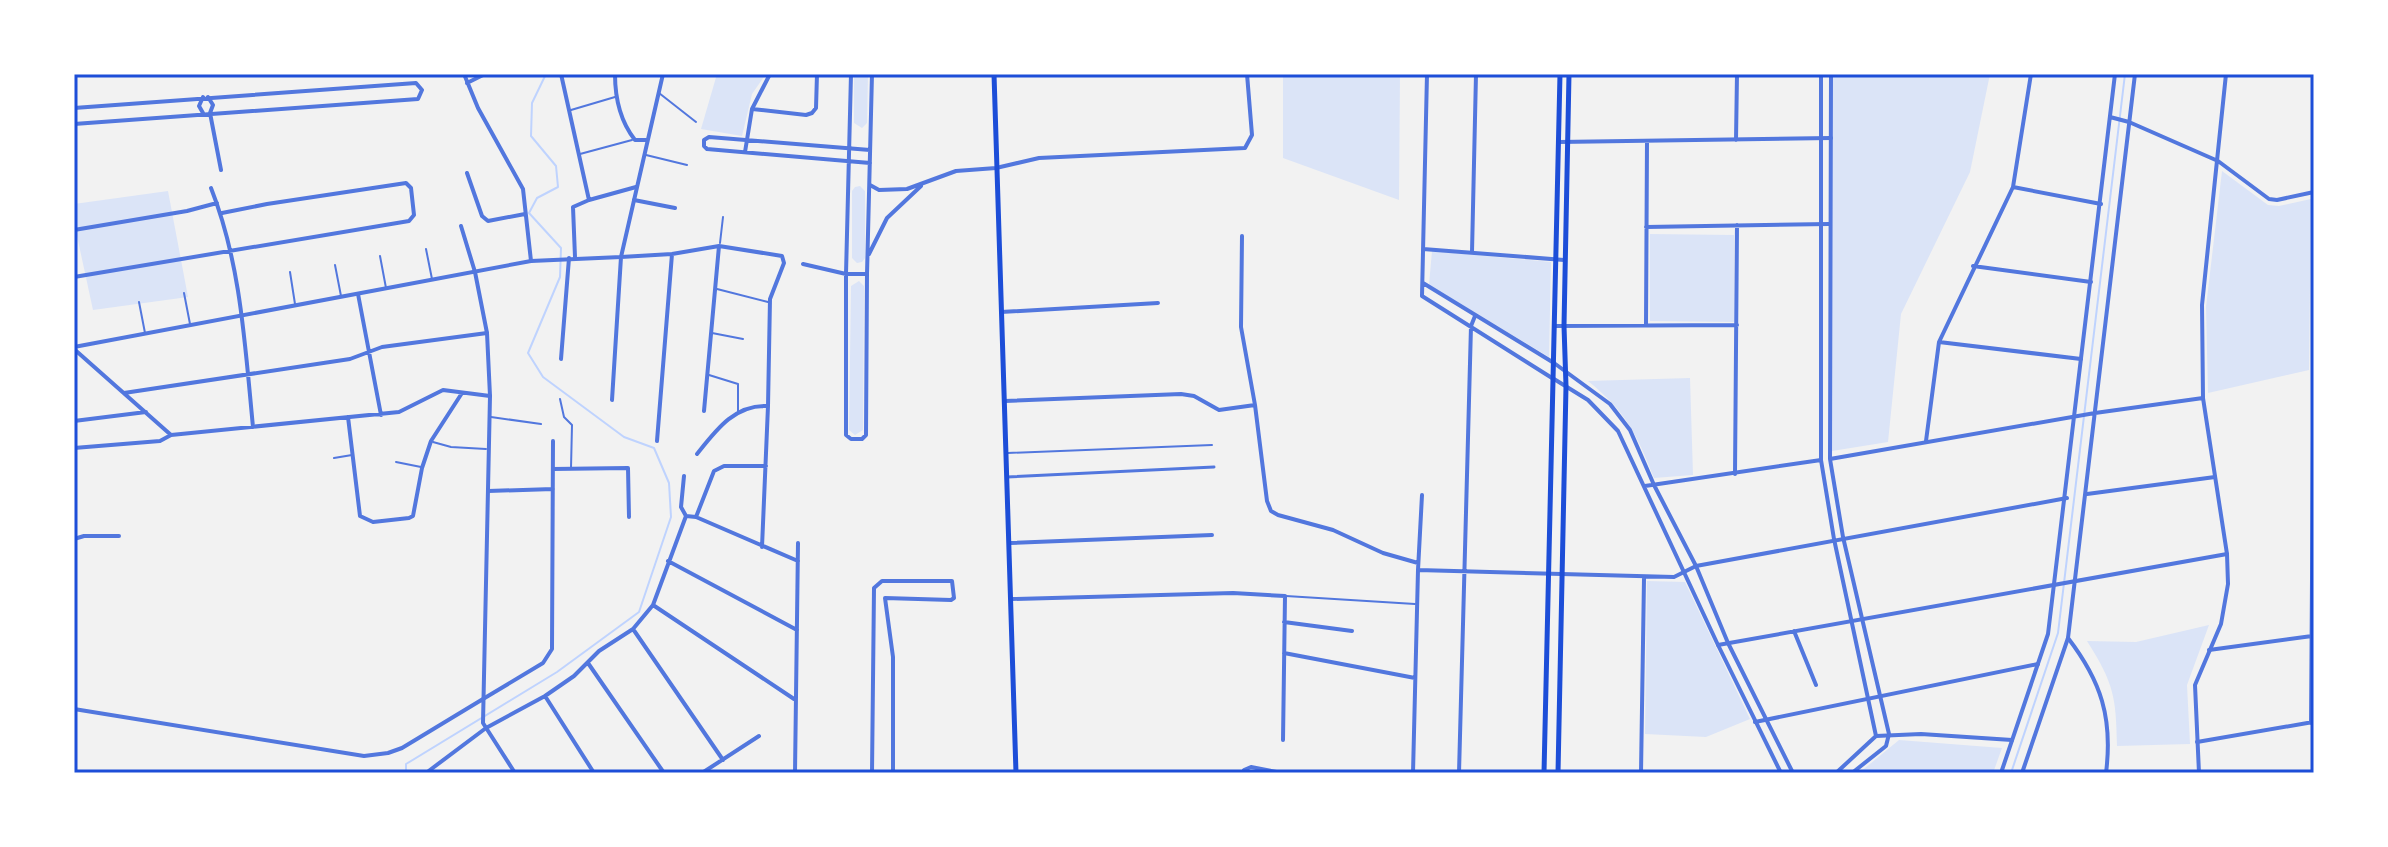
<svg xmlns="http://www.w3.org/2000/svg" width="2388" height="847" viewBox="0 0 2388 847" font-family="Jost,sans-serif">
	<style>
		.green { fill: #dbe4f7 }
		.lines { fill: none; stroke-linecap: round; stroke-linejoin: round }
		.stream { stroke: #bfd3fe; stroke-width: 2 }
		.service { stroke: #5277de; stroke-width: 2 }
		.pedestrian { stroke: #5277de; stroke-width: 3 }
		.minor { stroke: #5277de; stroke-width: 4 }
		.tertiary { stroke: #5277de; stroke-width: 4 }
		.secondary { stroke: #1d4ed8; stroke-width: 5 }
		.neatline { fill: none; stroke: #1d4ed8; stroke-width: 3 }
	</style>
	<rect width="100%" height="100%" fill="#f2f2f2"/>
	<path class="green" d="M 717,74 L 766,74 L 752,94 L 742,136 L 701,129 Z
		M 854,74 L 868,74 L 867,123 L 862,128 L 854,123 Z
		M 1283,74 L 1400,74 L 1399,200 L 1283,158 Z
		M 1833,74 L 1990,74 L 1970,172 L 1901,314 L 1888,442 L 1832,451 Z
		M 2222,171 L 2268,205 L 2279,206 L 2311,199 L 2309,370 L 2208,393 L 2206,307 Z
		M 860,186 L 865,191 L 865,258 L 862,262 L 857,263 L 852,258 L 852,191 L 855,187 Z
		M 168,191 L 188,297 L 93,310 L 74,222 L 74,204 Z
		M 1650,234 L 1734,235 L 1734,322 L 1650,321 Z
		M 1432,251 L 1551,262 L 1549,357 L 1429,285 Z
		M 859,281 L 864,286 L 863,430 L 855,435 L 849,430 L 851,286 Z
		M 1690,378 L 1693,475 L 1654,478 C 1636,433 1627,413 1588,381 Z
		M 1647,581 L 1685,582 L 1750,719 L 1706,737 L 1645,734 Z
		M 2209,625 L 2187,685 L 2190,744 L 2117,746 C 2116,696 2114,684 2087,641 L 2136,642 Z
		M 1899,740 L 2002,748 L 1993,773 L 1859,773 Z"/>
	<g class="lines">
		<path class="stream" d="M 406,773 L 406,764 L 557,672 L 639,612 L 671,517 L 669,483 L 654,448 L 624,437 L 543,377 L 528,353 L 560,277 L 561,248 L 529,213 L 537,198 L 558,187 L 556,166 L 531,136 L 532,103 L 546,74
			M 2011,773 L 2058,633 L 2125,74"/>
		<path class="service" d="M 700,74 L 706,76
			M 659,93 L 696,122
			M 571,110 L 615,97
			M 580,154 L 632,140
			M 646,155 L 687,165
			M 720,243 L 723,217
			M 426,249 L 432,279
			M 380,256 L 386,288
			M 335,265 L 341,296
			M 290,272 L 295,304
			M 717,289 L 768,302
			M 184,293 L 190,324
			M 139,302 L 145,333
			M 712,333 L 743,339
			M 709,375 L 738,384 L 738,411
			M 560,399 L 564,417 L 572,425 L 571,468
			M 491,417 L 541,424
			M 433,442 L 451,447 L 486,449
			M 1008,453 L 1212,445
			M 334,458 L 352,455
			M 396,462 L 421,467
			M 1286,596 L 1415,604"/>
		<path class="pedestrian" d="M 1007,477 L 1214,467"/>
		<path class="minor" d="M 464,74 L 478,108 L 523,189 L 531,261
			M 561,74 L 589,200
			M 615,74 C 615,97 620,121 635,140 L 646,140
			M 851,74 L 846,274 L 846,435 L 851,439 L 862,439 L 866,435 L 867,274 L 872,74
			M 1427,74 L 1422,296 L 1552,378
			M 467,83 L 485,74
			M 203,97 L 199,106 L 203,113
			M 208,97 L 213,105 L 210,113 L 221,170
			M 74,108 L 416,83 L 422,90 L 418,99 L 74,124
			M 752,109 L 806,115 L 812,113 L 816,108 L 817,74
			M 1736,140 L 1737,74
			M 1559,142 L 1831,138
			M 745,152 L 752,109 L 770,74
			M 870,163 L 707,149 L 704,146 L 704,140 L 709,137 L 870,150
			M 467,173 L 482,216 L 488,221 L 525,214
			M 870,185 L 879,190 L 907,189 L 956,171 L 996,168 L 1039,158 L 1245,148 L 1252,135 L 1247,74
			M 2013,187 L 2101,204
			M 211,188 C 241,264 245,346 253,427
			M 634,200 L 675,208
			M 461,226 L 475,272
			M 1646,227 L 1829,224
			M 74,230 L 187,211 L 217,203
			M 1242,236 L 1241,327 L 1255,405 L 1267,501 L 1271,511 L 1278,515 L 1333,530 L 1383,553 L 1418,563
			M 1423,249 L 1564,260
			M 1472,252 L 1476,74
			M 869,254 L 887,218 L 921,186
			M 575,257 L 573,207 L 589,200 L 636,187
			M 803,264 L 846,274 L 867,274
			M 1973,266 L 2091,282
			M 74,277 L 409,221 L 414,215 L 411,188 L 406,183 L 267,204 L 222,213
			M 1423,283 L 1554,363
			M 358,294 L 381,415
			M 1001,312 L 1158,303
			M 1646,325 L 1647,141
			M 1555,326 L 1737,325
			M 1939,342 L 2081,359
			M 74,349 L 171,435
			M 561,359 L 569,258
			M 124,393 L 350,359 L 382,347 L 487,333
			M 612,400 L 621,257 L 672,254 L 719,246 L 782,256 L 784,263 L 770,299 L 768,406 L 762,547
			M 1005,401 L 1181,394 L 1194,396 L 1219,410 L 1255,405
			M 704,411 L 719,246
			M 348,417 L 360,516 L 373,522 L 409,518 L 413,516 L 422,468 L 431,441 L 462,393
			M 74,421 L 146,412
			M 657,441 L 672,254
			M 1926,441 L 1939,342 L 2013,187 L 2031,74
			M 74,448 L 160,441 L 171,435 L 399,412 L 443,390 L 490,396
			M 697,454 C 716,430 735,404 768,406
			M 553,469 L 628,468 L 629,517
			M 1735,474 L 1737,225
			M 488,491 L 553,489
			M 2087,494 L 2215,477
			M 686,516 L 696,517 L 798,561
			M 696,517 L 714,471 L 724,466 L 766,466
			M 74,539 L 84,536 L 119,536
			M 1010,543 L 1212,535
			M 668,561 L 797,630
			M 1418,570 L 1674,577 L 1696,566 L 2067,498
			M 1012,599 L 1233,593 L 1285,596 L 1283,740
			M 653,605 L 794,699
			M 1284,622 L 1352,631
			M 633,629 L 723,760
			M 1794,631 L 1816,685
			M 2068,638 C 2101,681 2113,718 2106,773
			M 1718,645 L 2227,554
			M 2209,650 L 2312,636
			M 1284,653 L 1415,678
			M 588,663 L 664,773
			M 545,696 L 594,773
			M 483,699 L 543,663 L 552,649 L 553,441
			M 1755,722 L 2038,664
			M 2311,723 L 2314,292
			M 1876,736 L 1921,734 L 2012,740
			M 2197,742 L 2313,722
			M 1244,770 L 1251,767 L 1282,773
			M 426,773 L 486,728 L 545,696 L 574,676 L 599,651 L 633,629 L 653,605 L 686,516 L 681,507 L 684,476
			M 702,773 L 759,736
			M 795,773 L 798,543
			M 872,773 L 874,588 L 882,581 L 952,581 L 954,598 L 951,600 L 885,598 L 893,657 L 893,773
			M 1413,773 L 1418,570 L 1422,495
			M 1459,773 L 1471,326 L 1475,316
			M 1641,773 L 1644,578"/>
		<path class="tertiary" d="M 1821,74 L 1821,460 L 1834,539 L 1876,736 L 1836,773
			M 1831,74 L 1830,459 L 1843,537 L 1889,734 L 1886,746 L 1852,773
			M 2110,117 L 2129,122 L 2218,161 L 2269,199 L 2277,200 L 2314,192
			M 475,272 L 487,333 L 490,396 L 483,723 L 515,773
			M 74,347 L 531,261 L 621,257 L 663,74
			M 1554,363 L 1610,404 L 1630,430 L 1654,485 L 1696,566 L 1728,643 L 1793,773
			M 1554,379 L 1588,400 L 1618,431 L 1718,645 L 1781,773
			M 1830,459 L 2095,413 L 2203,398
			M 1645,486 L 1821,460
			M 74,709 L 364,756 L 388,753 L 402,748 L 483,699
			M 2001,773 L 2048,634 L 2115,74
			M 2022,773 L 2068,638 L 2135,74
			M 2199,773 L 2195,685 L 2221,624 L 2228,584 L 2227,554 L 2203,398 L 2202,305 L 2226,74"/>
		<path class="secondary" d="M 994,74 L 1016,773
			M 1544,773 L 1560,74
			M 1558,773 L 1566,386 L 1564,326 L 1569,74"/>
	</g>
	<rect width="2388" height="847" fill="none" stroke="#ffffff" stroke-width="152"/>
	<rect x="76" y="76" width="2236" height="695" class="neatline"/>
</svg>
